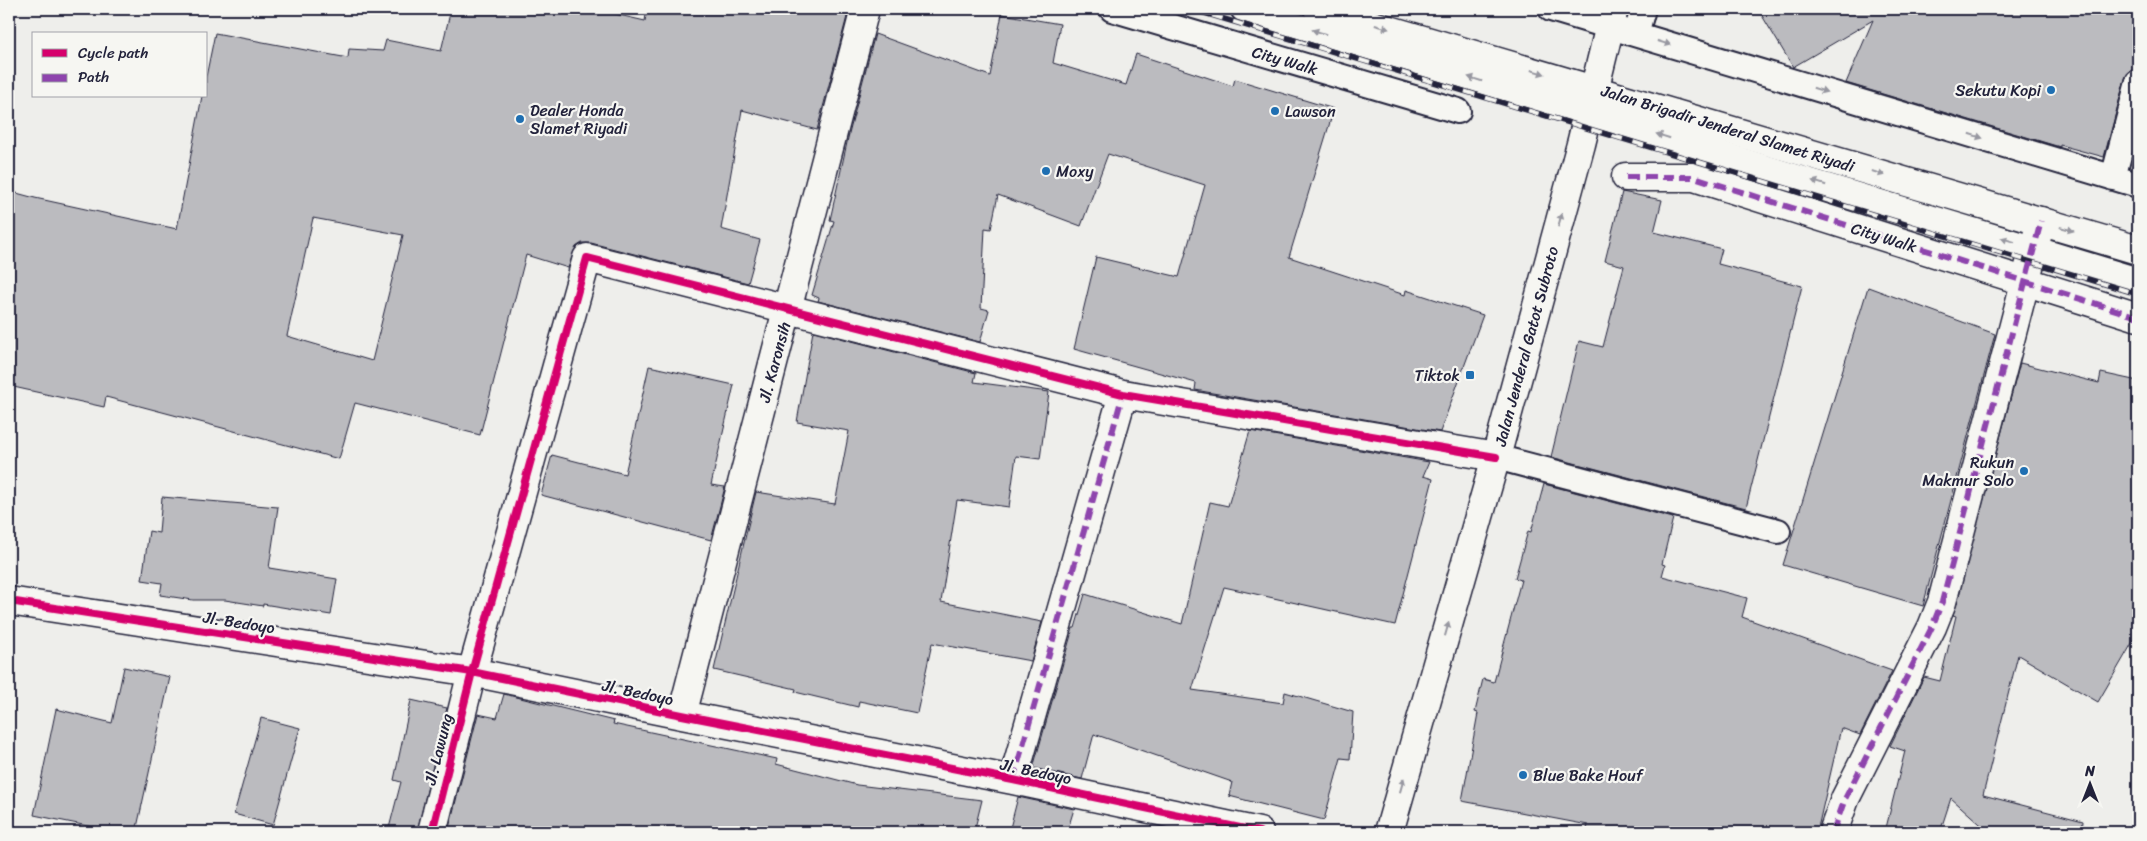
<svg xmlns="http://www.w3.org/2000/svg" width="2147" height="841" viewBox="0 0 2147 841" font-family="Sriracha,sans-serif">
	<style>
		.building { fill: #bbbbbf; stroke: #22223b; fill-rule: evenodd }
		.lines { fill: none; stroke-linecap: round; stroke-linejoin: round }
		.service-casing { stroke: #22223b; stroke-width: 28 }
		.minor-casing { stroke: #22223b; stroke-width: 31 }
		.secondary-casing { stroke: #22223b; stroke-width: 31 }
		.primary-casing { stroke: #22223b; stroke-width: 31 }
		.service { stroke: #f6f6f2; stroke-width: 24 }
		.minor { stroke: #f6f6f2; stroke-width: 28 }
		.secondary { stroke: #f6f6f2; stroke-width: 28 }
		.primary { stroke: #f6f6f2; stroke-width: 28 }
		.rail-casing { stroke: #22223b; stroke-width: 5.5 }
		.rail { stroke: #f6f6f2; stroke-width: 4; stroke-dasharray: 11; stroke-linecap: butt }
		.quiet { stroke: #8e44ad; stroke-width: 6; stroke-dasharray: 12 6; stroke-linecap: butt }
		.cycleway-casing { stroke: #f6f6f2; stroke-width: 11 }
		.cycleway { stroke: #d6006c; stroke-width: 8 }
		.oneway { fill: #9797a0 }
		.poi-dot { fill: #1f6fb2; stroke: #f6f6f2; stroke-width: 2 }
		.labels { text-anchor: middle; stroke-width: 4.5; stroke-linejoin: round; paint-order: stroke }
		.street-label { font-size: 16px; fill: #22223b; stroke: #f6f6f2 }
		.poi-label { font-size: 16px; fill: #22223b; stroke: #f6f6f2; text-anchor: start }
	</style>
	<rect width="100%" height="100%" fill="#eeeeeb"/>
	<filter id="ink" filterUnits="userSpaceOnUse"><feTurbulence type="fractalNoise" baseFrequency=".02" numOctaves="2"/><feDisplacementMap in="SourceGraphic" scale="10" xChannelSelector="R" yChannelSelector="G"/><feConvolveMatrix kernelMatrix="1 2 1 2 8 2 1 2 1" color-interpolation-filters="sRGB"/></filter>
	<g filter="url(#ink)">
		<path class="building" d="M 451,9 L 593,9 L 645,21 L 647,9 L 849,9 L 817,130 L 742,110 L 721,229 L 760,240 L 748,283 L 591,243 L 582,243 L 576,247 L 568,268 L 526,255 L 480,435 L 355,403 L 339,459 L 106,397 L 104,407 L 9,386 L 9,191 L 35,198 L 177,229 L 202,96 L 206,96 L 206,77 L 215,33 L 348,58 L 349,49 L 383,51 L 386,40 L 441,51 ZM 313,218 L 403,235 L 372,361 L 287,336 Z
			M 1758,9 L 2138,9 L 2138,69 L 2129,72 L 2125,79 L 2104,157 L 2060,145 L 2060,147 L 1846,83 L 1873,20 L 1793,67 Z
			M 1002,14 L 1060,24 L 1053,63 L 1126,85 L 1136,54 L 1233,86 L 1235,79 L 1334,109 L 1289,257 L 1405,295 L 1406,290 L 1483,315 L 1440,432 L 1195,390 L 1196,383 L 1074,349 L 1096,257 L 1179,277 L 1205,185 L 1108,154 L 1081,226 L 998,195 L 991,229 L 985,228 L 981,308 L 989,310 L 980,342 L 818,301 L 819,298 L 812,295 L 834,221 L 830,220 L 848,138 L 875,34 L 990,76 Z
			M 1622,192 L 1662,200 L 1654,232 L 1722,249 L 1718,264 L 1802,286 L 1746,508 L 1551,457 L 1579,341 L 1603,347 L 1624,266 L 1605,261 Z
			M 1868,287 L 1995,334 L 1923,606 L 1783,565 Z
			M 813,331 L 976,373 L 974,382 L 1049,392 L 1040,459 L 1016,456 L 1009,507 L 957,500 L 941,602 L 1042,622 L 1031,661 L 932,643 L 917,713 L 859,701 L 858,707 L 795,692 L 796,689 L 714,670 L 756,492 L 835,504 L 849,431 L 797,422 Z
			M 2020,363 L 2099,383 L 2101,373 L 2138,381 L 2138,633 L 2098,702 L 2018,655 L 1983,795 L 2083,821 L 2082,832 L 1989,832 L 1951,798 L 1940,832 L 1885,832 L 1905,751 L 1890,746 L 1924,677 L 1940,681 L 1956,616 L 1953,615 Z
			M 649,366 L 734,385 L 711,485 L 725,487 L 711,540 L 541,495 L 552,455 L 625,474 Z
			M 1250,431 L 1429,462 L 1423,476 L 1433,479 L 1395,625 L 1224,587 L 1192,690 L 1283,703 L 1285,692 L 1353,712 L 1350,759 L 1341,758 L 1324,820 L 1229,796 L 1232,782 L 1094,734 L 1082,779 L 1033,768 L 1073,628 L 1075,628 L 1085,594 L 1182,624 L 1210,502 L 1228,506 Z
			M 1544,484 L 1673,518 L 1662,564 L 1665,565 L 1662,576 L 1747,598 L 1742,617 L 1892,671 L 1860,735 L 1841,728 L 1817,832 L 1586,832 L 1588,825 L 1462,801 L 1478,713 L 1475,712 L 1483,679 L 1494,682 L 1521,580 L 1515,578 L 1528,531 L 1531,532 Z
			M 162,497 L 278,507 L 269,568 L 337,579 L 331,615 L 263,604 L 263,606 L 225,600 L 193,600 L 160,595 L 162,583 L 142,580 L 149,531 L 159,533 Z
			M 124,667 L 170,677 L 136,832 L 117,832 L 34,815 L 56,709 L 112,723 Z
			M 504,694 L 614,721 L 613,724 L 777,759 L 776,764 L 857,785 L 982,800 L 974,832 L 448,832 L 478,714 L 497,718 Z
			M 411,700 L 447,708 L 417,832 L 388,832 L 401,782 L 394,780 Z
			M 261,718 L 300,728 L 273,825 L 234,814 Z
			M 1018,797 L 1074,809 L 1067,832 L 1009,832 Z"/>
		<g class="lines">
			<defs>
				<path id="service" d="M 1112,9 L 1458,111
					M 1243,9 L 2138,280
					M 1551,9 L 2138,185
					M 1636,34 L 1643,9
					M 2113,178 L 2138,82
					M 1496,457 L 1778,531"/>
				<path id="minor" d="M 1626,177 L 1694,177 L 2138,317
					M 9,601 L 472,672 L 682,715 L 1013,780 L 1259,832
					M 682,715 L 865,9
					M 1013,780 L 1123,394
					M 432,832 L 472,672 L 587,258 L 1123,394 L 1496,457
					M 1833,832 L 1845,799 L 1932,627 L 1942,602 L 2041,221"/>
				<path id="secondary" d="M 1389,832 L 1496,457 L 1581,144 L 1614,9"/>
				<path id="primary" d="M 1318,9 L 2138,250"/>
			</defs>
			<use href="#service" class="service-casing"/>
			<use href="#minor" class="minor-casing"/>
			<use href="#secondary" class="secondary-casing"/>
			<use href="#primary" class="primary-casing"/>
			<use href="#service" class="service"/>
			<use href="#minor" class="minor"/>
			<use href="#secondary" class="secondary"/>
			<use href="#primary" class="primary"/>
			<defs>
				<path id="rail" d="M 1191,9 L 2138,294"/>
			</defs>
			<use href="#rail" class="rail-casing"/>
			<use href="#rail" class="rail"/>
			<path class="quiet" d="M 1626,177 L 1694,177 L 2138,317
				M 1013,780 L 1123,394
				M 1833,832 L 1845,799 L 1932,627 L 1942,602 L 2041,221"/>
			<defs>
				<path id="cycleway" d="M 9,601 L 472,672 L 682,715 L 1013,780 L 1259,832
					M 432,832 L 472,672 L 587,258 L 1123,394 L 1496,457"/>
			</defs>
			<use href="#cycleway" class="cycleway-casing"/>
			<use href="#cycleway" class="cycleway"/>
		</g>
		<defs><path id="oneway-solid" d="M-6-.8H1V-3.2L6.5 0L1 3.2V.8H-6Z" transform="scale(1.25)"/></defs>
		<g class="oneway">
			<use href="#oneway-solid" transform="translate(1382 27) rotate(16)"/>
			<use href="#oneway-solid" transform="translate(1319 32) rotate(-163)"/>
			<use href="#oneway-solid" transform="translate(1664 43) rotate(17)"/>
			<use href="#oneway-solid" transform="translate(1538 72) rotate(16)"/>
			<use href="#oneway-solid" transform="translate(1475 79) rotate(-163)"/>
			<use href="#oneway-solid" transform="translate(1820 90) rotate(17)"/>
			<use href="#oneway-solid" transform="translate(1663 136) rotate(-163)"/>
			<use href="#oneway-solid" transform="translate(1976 136) rotate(17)"/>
			<use href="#oneway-solid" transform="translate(1878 173) rotate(17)"/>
			<use href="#oneway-solid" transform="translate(1819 183) rotate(-163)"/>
			<use href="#oneway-solid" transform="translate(1560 220) rotate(-75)"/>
			<use href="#oneway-solid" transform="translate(2067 229) rotate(16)"/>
			<use href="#oneway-solid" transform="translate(2008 240) rotate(-163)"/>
			<use href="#oneway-solid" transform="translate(1447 629) rotate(-74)"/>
			<use href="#oneway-solid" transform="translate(1402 785) rotate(-74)"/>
		</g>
	</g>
	<g class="poi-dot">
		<circle cx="2051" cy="90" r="5"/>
		<circle cx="1275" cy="111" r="5"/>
		<circle cx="520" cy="119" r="5"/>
		<circle cx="1046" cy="171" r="5"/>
		<rect x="1465" y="370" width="10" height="10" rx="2.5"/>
		<circle cx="2024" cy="471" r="5"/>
		<circle cx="1523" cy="775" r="5"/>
	</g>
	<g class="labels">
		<g class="street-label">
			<text transform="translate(1285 60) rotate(16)" y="6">City Walk</text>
			<text transform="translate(1728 128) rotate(17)" y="6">Jalan Brigadir Jenderal Slamet Riyadi</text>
			<text transform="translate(1884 237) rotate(17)" y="6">City Walk</text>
			<text transform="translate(1526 346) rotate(-75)" y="6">Jalan Jenderal Gatot Subroto</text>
			<text transform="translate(774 362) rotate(-75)" y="6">Jl. Karonsih</text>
			<text transform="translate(239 622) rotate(9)" y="6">Jl. Bedoyo</text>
			<text transform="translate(638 692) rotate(12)" y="6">Jl. Bedoyo</text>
			<text transform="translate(438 749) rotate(-76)" y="6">Jl. Lawung</text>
			<text transform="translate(1036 771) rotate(12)" y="6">Jl. Bedoyo</text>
		</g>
		<g class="poi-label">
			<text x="2041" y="96" text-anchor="end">Sekutu Kopi</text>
			<text x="530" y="116">Dealer Honda<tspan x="530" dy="18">Slamet Riyadi</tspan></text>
			<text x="1285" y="117">Lawson</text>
			<text x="1056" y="177">Moxy</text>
			<text x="1460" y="381" text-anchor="end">Tiktok</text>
			<text x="2014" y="468" text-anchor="end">Rukun<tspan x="2014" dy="18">Makmur Solo</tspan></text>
			<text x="1533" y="781">Blue Bake Houf</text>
		</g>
	</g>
	<rect width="2147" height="841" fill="none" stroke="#f6f6f2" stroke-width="30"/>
	<rect x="15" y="15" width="2117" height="811" fill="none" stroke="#22223b" stroke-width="2" filter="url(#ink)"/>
	<rect x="32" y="32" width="175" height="65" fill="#f6f6f2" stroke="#a1a1a9"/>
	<rect x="42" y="49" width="25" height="8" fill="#d6006c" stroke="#a1a1a9"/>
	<text x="78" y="58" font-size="15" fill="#22223b">Cycle path</text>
	<rect x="42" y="74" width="25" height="8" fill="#8e44ad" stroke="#a1a1a9"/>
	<text x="78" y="82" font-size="15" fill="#22223b">Path</text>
	<g transform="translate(2090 784)" stroke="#f6f6f2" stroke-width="4" paint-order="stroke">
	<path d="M0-4L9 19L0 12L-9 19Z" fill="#22223b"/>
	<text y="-8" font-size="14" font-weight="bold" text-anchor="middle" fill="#22223b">N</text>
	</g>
</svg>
